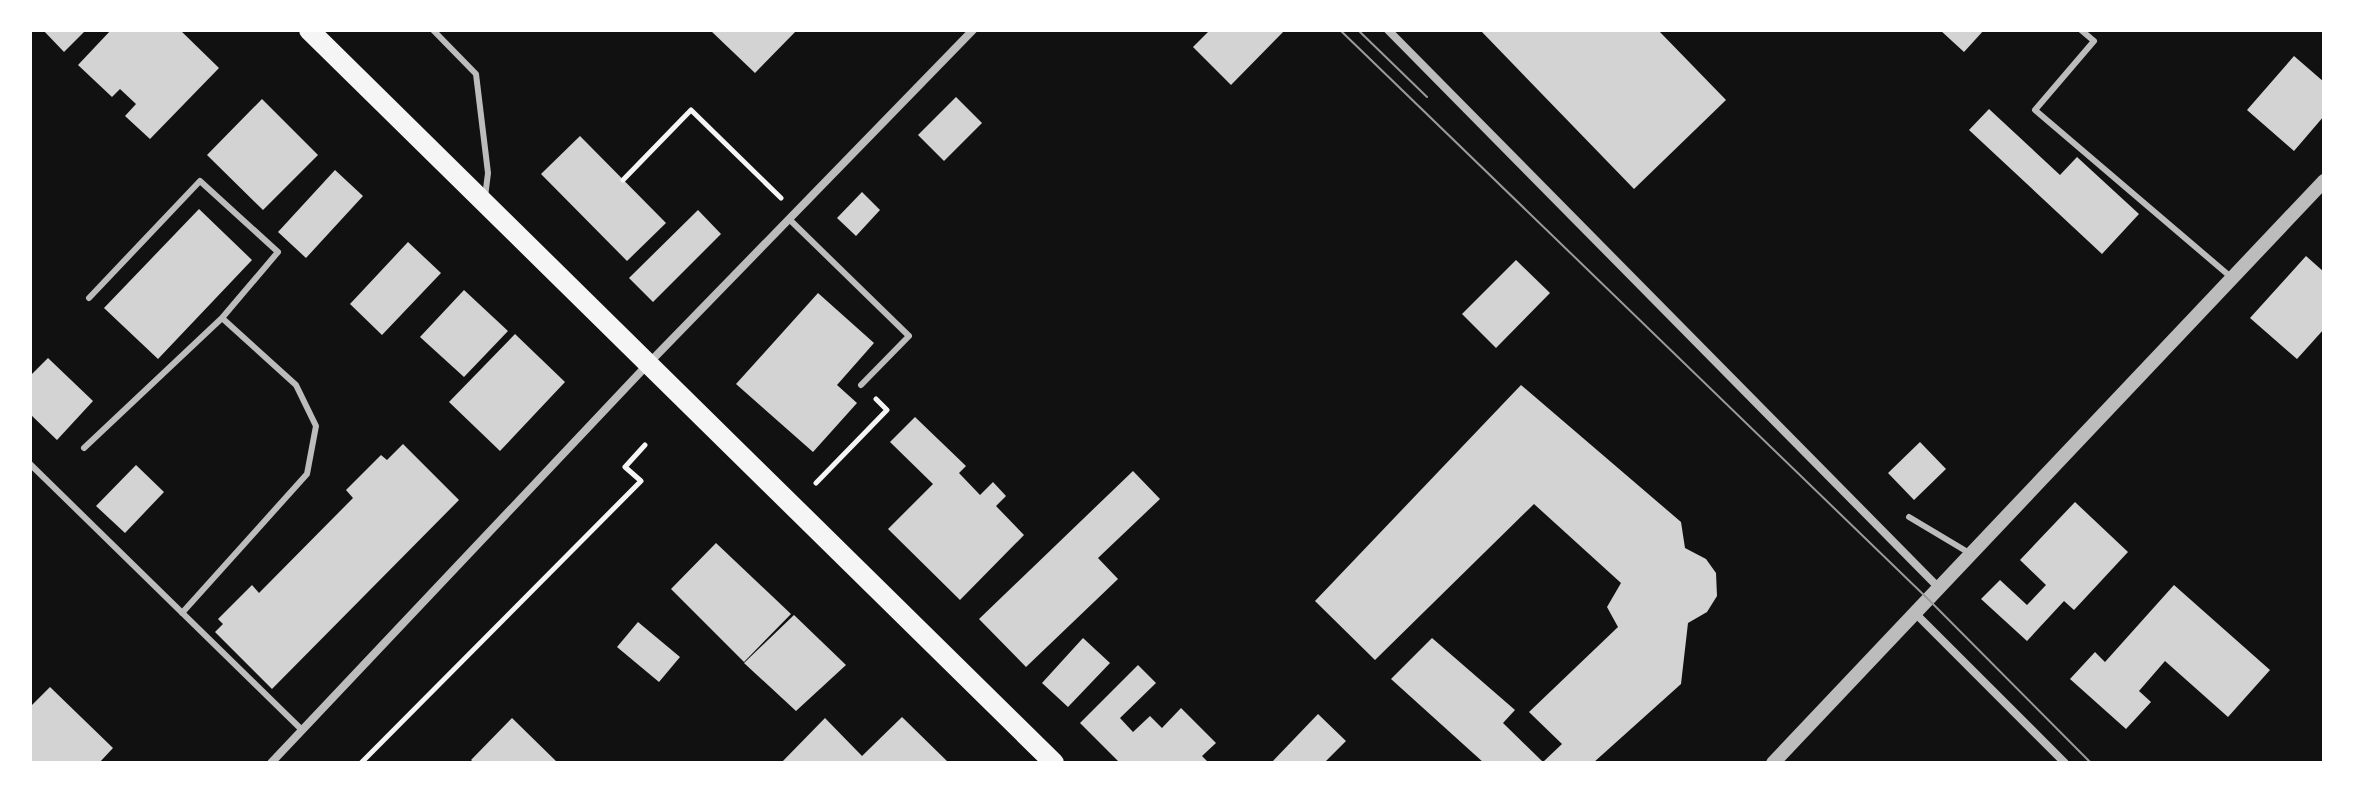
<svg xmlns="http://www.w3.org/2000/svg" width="2354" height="793" viewBox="0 0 2354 793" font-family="Manrope,sans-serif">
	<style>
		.building { fill: #d3d3d3 }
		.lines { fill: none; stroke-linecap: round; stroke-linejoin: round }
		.path { stroke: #f5f5f5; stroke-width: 5 }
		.service { stroke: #bcbcbc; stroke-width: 6 }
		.minor { stroke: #bcbcbc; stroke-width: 8 }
		.tertiary { stroke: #bcbcbc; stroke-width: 14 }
		.primary { stroke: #f5f5f5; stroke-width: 20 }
		.tram { stroke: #9a9a9a; stroke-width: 2 }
	</style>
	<rect width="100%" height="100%" fill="#111"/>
	<path class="building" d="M 43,30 L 86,30 L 64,52 Z
		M 111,30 L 180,30 L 219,68 L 150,139 L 125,116 L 136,104 L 120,89 L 112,97 L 78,65 Z
		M 710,30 L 797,30 L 755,73 Z
		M 1210,30 L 1285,30 L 1231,85 L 1193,47 Z
		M 1484,30 L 1658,30 L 1726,100 L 1634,189 L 1482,32 Z
		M 1940,30 L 1984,30 L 1964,52 Z
		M 2294,56 L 2324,82 L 2324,116 L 2294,151 L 2247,110 Z
		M 956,97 L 982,123 L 944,161 L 918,135 Z
		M 262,99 L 318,155 L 263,210 L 207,155 Z
		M 1989,109 L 2060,175 L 2077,157 L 2139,214 L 2102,254 L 1969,130 Z
		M 580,136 L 666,223 L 627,261 L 541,174 Z
		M 335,170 L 363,196 L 306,258 L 278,232 Z
		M 862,192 L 880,210 L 856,236 L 837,218 Z
		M 199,209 L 252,260 L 158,359 L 104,308 Z
		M 698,210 L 721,234 L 653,302 L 629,278 Z
		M 408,242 L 441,273 L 382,335 L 350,304 Z
		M 2306,256 L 2324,272 L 2324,329 L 2297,359 L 2250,318 Z
		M 1516,260 L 1550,293 L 1496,348 L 1462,314 Z
		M 464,290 L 508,331 L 464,377 L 420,337 Z
		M 818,293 L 874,343 L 837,385 L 857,403 L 813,452 L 736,384 Z
		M 515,334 L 565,382 L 500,451 L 449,402 Z
		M 48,358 L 93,401 L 57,440 L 30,414 L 30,376 Z
		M 1521,385 L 1681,522 L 1685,548 L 1706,559 L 1716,573 L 1717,596 L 1707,612 L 1688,623 L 1681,684 L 1593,763 L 1484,763 L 1391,679 L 1432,638 L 1515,710 L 1503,723 L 1543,762 L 1562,744 L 1529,712 L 1618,627 L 1607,607 L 1621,583 L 1534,504 L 1375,660 L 1315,601 Z
		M 915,417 L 966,466 L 959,473 L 980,495 L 993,482 L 1006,496 L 996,506 L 1024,535 L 960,600 L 888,529 L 933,484 L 890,442 Z
		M 1920,442 L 1946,469 L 1914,500 L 1888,473 Z
		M 403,444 L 459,500 L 272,689 L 215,632 L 223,624 L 218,619 L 252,585 L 259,593 L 353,498 L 346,490 L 381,455 L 387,460 Z
		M 136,465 L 164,492 L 125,533 L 96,506 Z
		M 1133,471 L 1160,499 L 1098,558 L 1118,579 L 1026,667 L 979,619 Z
		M 2075,502 L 2128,552 L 2074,610 L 2064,601 L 2027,641 L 1981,599 L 2000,580 L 2027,605 L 2046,585 L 2020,560 Z
		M 716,543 L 791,614 L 744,662 L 671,589 Z
		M 2174,585 L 2270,670 L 2228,717 L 2165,661 L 2139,691 L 2151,702 L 2126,729 L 2070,679 L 2095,652 L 2105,662 Z
		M 794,615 L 846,665 L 796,711 L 744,663 Z
		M 638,622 L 680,657 L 659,682 L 617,647 Z
		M 1083,638 L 1110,663 L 1068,707 L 1042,683 Z
		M 1138,665 L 1156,683 L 1120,718 L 1133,732 L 1150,716 L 1162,728 L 1181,708 L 1216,743 L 1202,756 L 1209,763 L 1120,763 L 1080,723 Z
		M 50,687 L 113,748 L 99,763 L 30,763 L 30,707 Z
		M 1318,714 L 1346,741 L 1324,763 L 1271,763 Z
		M 902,717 L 949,763 L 781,763 L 825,718 L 862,756 Z
		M 512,718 L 558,763 L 474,763 L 471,760 Z"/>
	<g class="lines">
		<path class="path" d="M 623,180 L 691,110 L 781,198
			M 816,483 L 887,410 L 876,399
			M 361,763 L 641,481 L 625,467 L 645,445"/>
		<path class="service" d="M 433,30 L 476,74 L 488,173 L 485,197
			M 2081,30 L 2094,41 L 2035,110 L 2232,278
			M 789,219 L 909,336 L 861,385
			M 89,298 L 200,181 L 278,252 L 222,318 L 296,385 L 316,426 L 307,474 L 182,613
			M 84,448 L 222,318
			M 30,464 L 302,730
			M 1909,517 L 1971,554"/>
		<path class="minor" d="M 1388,30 L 1939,588
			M 1915,613 L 2065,763
			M 271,763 L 649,363 L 973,30"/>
		<path class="tertiary" d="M 1773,763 L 2324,181"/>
		<path class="primary" d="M 309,30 L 1054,763"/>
		<path class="tram" d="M 1340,30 L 1928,599 L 2091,763
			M 1358,30 L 1427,97"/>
	</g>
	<rect width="2354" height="793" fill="none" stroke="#ffffff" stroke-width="64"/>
</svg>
